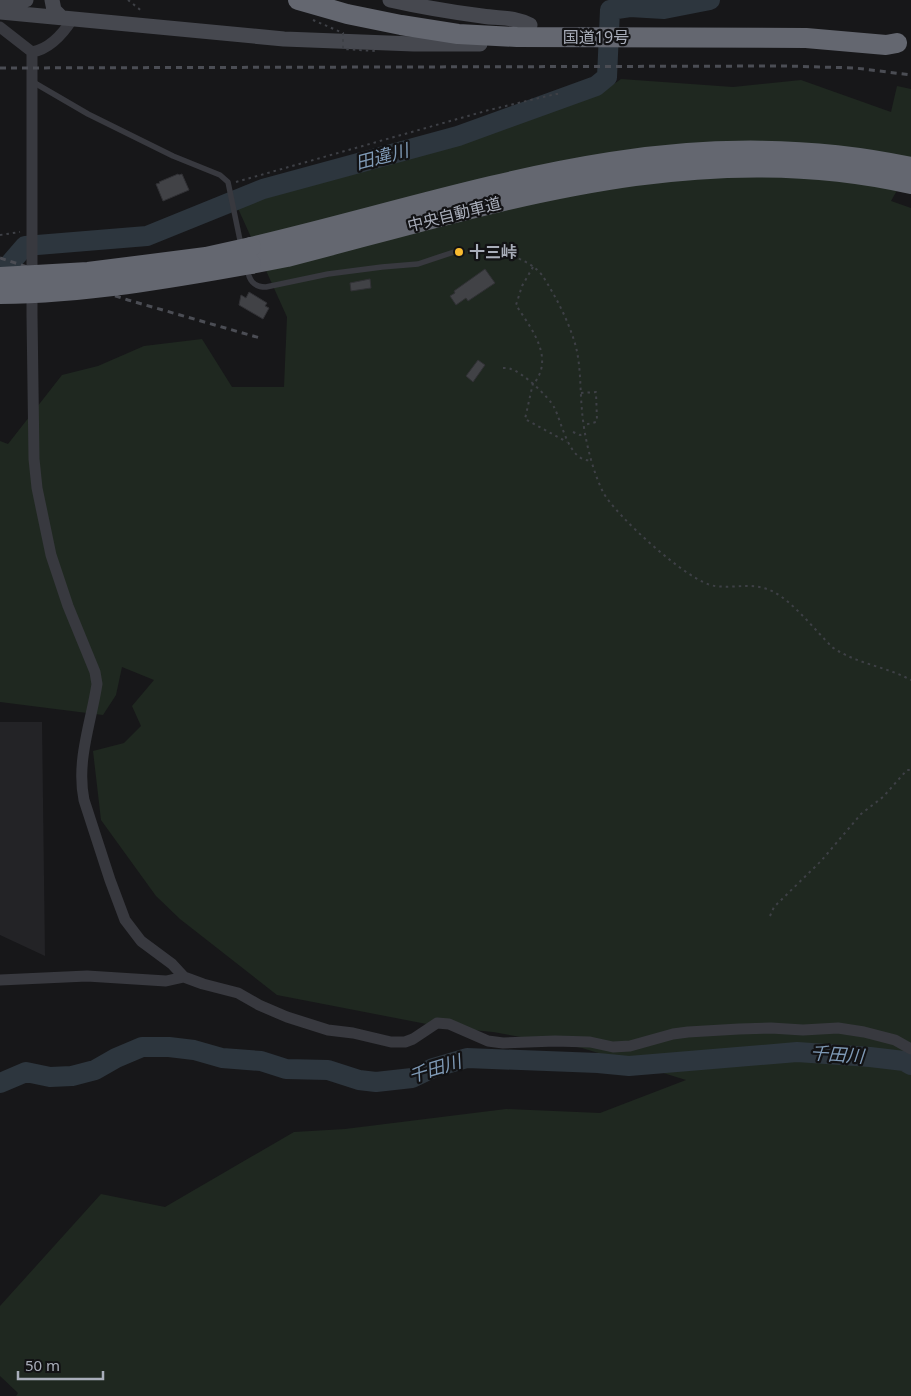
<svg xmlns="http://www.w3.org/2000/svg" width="911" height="1396" viewBox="0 0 911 1396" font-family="'Noto Sans','Noto Sans JP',sans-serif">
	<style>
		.built { fill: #232326 }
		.green { fill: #1f2820 }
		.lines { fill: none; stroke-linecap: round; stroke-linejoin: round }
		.river { stroke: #2d363e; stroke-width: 20 }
		.building { fill: #414246; stroke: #313135 }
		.path { stroke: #3e4046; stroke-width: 2; stroke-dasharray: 2.5 4; stroke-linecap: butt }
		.lane { stroke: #38393f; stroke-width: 5.5 }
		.street { stroke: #38393f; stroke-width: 11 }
		.secondary { stroke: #46484f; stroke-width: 15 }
		.highway { stroke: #646770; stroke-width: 20 }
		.rail { stroke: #4b4d54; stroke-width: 3; stroke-dasharray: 6 5; stroke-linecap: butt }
		.path-bridge { stroke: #3e4046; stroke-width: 2; stroke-dasharray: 2.5 4; stroke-linecap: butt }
		.highway-bridge { stroke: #646770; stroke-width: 20 }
		.poi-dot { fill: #f9bb30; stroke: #121214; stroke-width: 2 }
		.labels { text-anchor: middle; stroke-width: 4.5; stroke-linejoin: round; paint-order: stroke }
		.street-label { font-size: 16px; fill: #a9aeba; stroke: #121214 }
		.poi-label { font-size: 16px; font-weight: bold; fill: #a9aeba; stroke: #121214; text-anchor: start }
		.water-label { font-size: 18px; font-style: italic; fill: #7f9ab6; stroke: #121214 }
	</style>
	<rect width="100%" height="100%" fill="#171719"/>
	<path class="built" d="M 0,722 L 42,722 L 45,956 L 0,935 Z"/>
	<path class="green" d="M 621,79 L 733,87 L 801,80 L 891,112 L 897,86 L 911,89 L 911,166 L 891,201 L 911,208 L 911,1396 L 16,1396 L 18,1393 L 0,1376 L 0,1306 L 101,1194 L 165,1207 L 294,1132 L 345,1129 L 506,1109 L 600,1113 L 686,1080 L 582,1048 L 493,1032 L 442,1027 L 277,995 L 180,919 L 156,896 L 101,820 L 93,751 L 124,743 L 141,726 L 132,706 L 154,680 L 122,667 L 116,695 L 103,715 L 0,702 L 0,441 L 8,444 L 62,375 L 98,366 L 144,346 L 202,339 L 232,387 L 284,387 L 287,317 L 236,204 L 297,185 L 464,142 L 604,91 Z"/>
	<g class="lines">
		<path class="river" d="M 0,275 L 25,246 L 147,236 L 263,189 L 458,136 L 596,86 L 607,77 L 610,10 L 630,7 L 664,9 L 710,0
			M 0,1083 L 26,1072 L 50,1077 L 72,1076 L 95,1070 L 116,1058 L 142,1047 L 169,1047 L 194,1050 L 222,1058 L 261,1061 L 286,1069 L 328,1070 L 359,1080 L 376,1082 L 412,1078 L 433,1068 L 467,1058 L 598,1063 L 629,1066 L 797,1052 L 870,1057 L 904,1061 L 911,1065"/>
	</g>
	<path class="building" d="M 178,174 L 179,175 L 182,174 L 189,190 L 163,201 L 156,184 L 160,183 L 159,182 Z
		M 485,269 L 495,283 L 468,301 L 466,298 L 456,305 L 450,296 L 455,293 L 454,291 Z
		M 370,279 L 371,288 L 351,291 L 350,283 Z
		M 249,292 L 267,303 L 265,306 L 269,308 L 263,319 L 239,305 L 241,295 L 246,298 Z
		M 478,360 L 485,365 L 473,382 L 466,376 Z"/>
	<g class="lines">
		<path class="path" d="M 128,0 L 143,12
			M 236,182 L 489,110 L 556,94 L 560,94
			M 0,235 L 20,232
			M 461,252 C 488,251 523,252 542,275 C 546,281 550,288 554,295 C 563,311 571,329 576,347 C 581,368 580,390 582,411 C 584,436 592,470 603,492 C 615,515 689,583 715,586 C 737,589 752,581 774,592 C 793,602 816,631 832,647 C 856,664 885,666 911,680
			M 533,267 L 522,286 L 516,305 C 528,324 547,347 541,370 C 540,375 536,380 534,385
			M 503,368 C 506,368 509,368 511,369 C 522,372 549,397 554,407 C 562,422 569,464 592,460
			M 533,383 L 525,419 L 567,442
			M 581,393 L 596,392 L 597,420 L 596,422 L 584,425
			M 573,432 L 580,435 L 585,434
			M 770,916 L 774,907 L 821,861 L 861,814 L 883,797 L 907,770 L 911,770"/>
		<path class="lane" d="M 33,82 L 88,114 L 173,156 L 220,175 L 228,182 L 241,245
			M 247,268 C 249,280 253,287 266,287 L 328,274 L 382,267 L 418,264 L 454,252"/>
		<path class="street" d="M 0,27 L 32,52 C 50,49 63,34 73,18
			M 32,52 L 32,315 L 34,459 L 37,488 L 51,555 L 68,606 L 95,672 L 97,684 C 91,723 76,761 84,800 L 110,880 L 125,920 L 141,941 L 172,964 L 184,977 L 203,984 L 238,993 L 259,1005 L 287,1017 L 328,1030 L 353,1033 L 391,1042 L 405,1042 L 413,1039 L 437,1023 L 449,1024 L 488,1041 L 503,1043 L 555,1041 L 590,1042 L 613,1047 L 630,1046 L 673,1034 L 688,1032 L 739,1029 L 771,1028 L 803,1030 L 838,1028 L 864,1032 L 895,1040 L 911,1049
			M 0,980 L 87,976 L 166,981 L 184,977"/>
		<path class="secondary" d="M 52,0 L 54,10 L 60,16
			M 390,0 C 421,7 451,12 482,16 C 501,19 512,16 530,25
			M 0,5 L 26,0
			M 0,12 L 284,39 L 414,44 L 480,44"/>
		<path class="highway" d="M 298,0 L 347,14 L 401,25 L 458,34 L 517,37 L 806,38 L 886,45 L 897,43
			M 251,247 C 371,219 489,181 611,162 C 709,146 813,146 911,167
			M 251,264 L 287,257 C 494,204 695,135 911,184"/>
		<path class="rail" d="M 0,68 L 786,66 L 855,68 L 911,75
			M 0,258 L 128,300 L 260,338"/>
		<path class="path-bridge" d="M 313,20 L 343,33 L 343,49 L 376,51"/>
		<path class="highway-bridge" d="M 0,277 L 88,272 L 206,257 L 251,247
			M 0,294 C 85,293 168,279 251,264"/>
	</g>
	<circle class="poi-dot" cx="459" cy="252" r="5"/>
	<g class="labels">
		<g class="street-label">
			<text x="596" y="43">国道19号</text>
			<text transform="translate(454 214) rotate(-14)" y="6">中央自動車道</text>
		</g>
		<g class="poi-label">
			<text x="469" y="258">十三峠</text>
		</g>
		<g class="water-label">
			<text transform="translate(382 157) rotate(-15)" y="6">田違川</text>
			<text transform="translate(837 1055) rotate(4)" y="6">千田川</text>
			<text transform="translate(435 1069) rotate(-17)" y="6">千田川</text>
		</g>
	</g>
	<path d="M18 1371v8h85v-8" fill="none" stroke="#a9aeba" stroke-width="2.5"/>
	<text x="25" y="1371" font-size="15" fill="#a9aeba" stroke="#121214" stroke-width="4" paint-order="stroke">50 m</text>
</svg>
